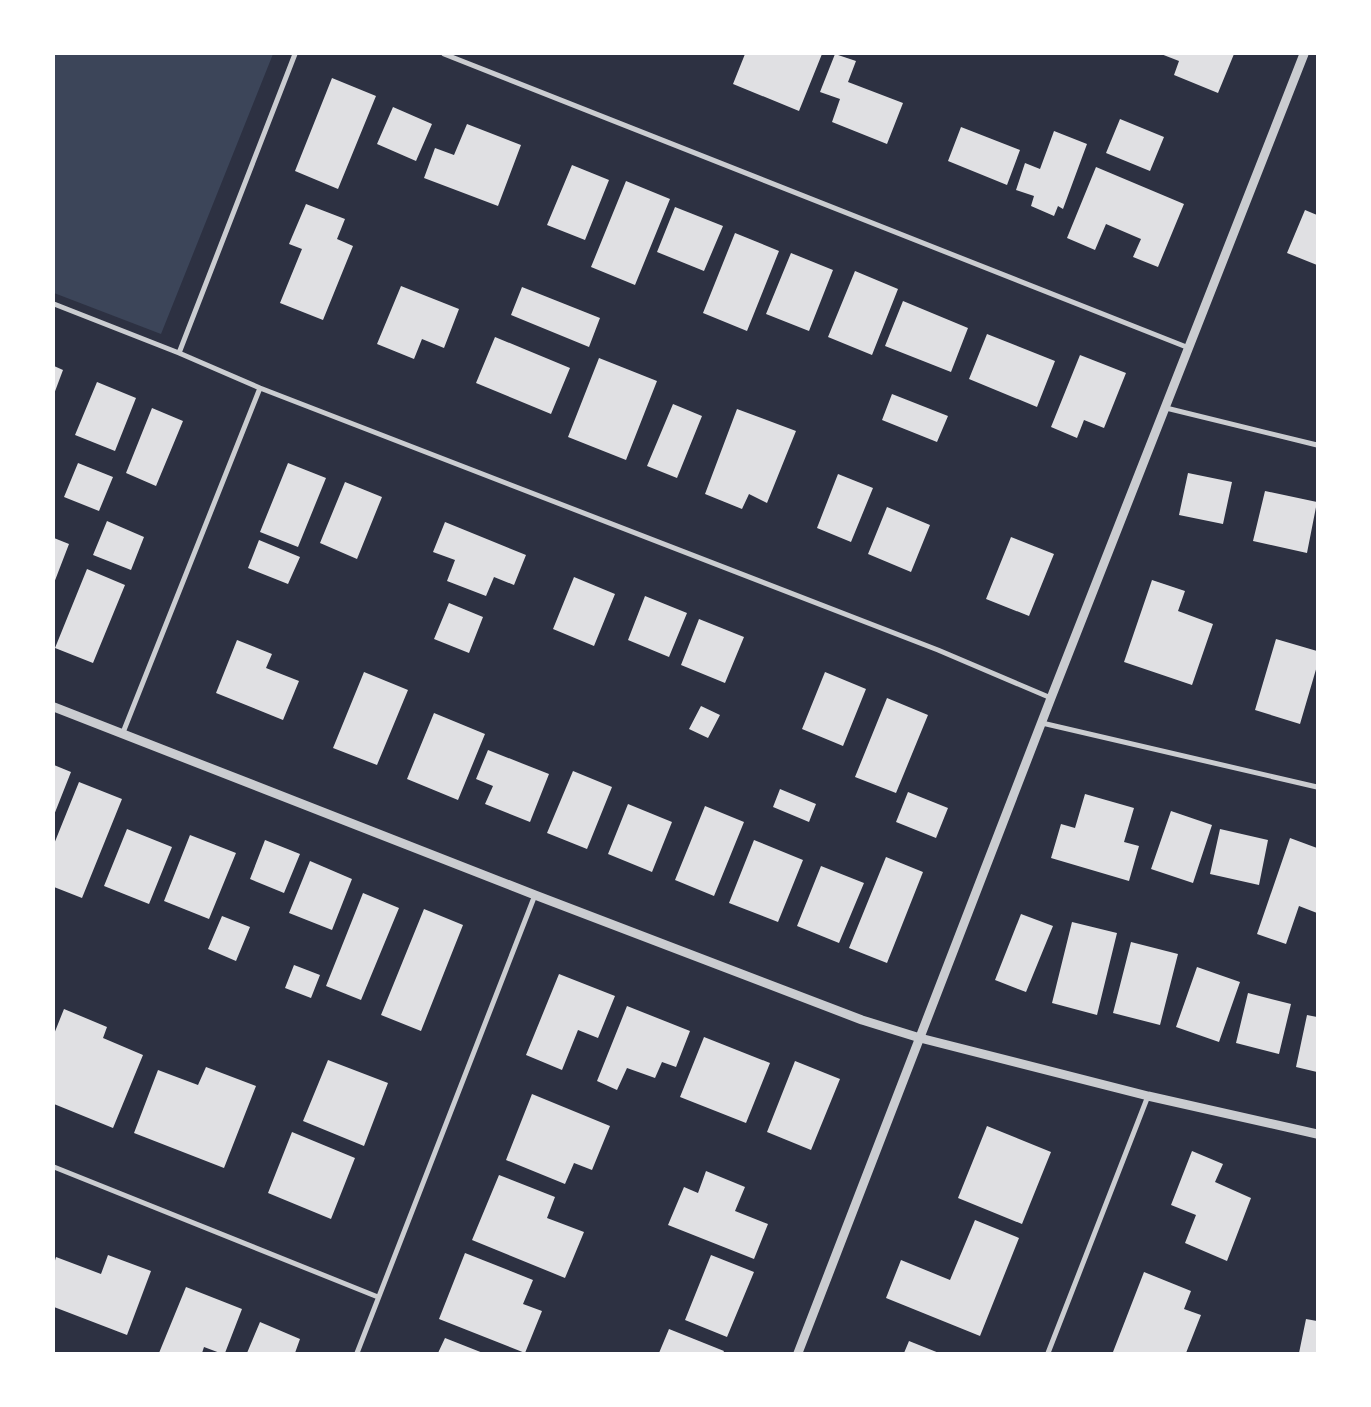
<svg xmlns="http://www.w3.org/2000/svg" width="1371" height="1407" viewBox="0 0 1371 1407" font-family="'Source Sans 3',sans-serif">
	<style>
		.green { fill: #3c4559 }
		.building { fill: #e0e0e3 }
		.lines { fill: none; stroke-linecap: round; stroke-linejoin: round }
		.minor { stroke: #caccd0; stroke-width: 5 }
		.tertiary { stroke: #caccd0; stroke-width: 9 }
	</style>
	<rect width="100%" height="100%" fill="#2d3142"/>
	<path class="green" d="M 54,54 L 273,54 L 161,334 L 54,293 Z"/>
	<path class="building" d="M 745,54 L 822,54 L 799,111 L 733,84 Z
		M 835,54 L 856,61 L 848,82 L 903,103 L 887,144 L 832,122 L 840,99 L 820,92 Z
		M 1161,54 L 1234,54 L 1218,93 L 1174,75 L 1179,61 Z
		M 332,78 L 376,96 L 338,189 L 295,171 Z
		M 393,107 L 432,124 L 416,161 L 377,144 Z
		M 1120,119 L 1164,137 L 1150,171 L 1106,153 Z
		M 467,124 L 521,145 L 498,206 L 424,178 L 435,148 L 454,155 Z
		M 961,127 L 1020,150 L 1007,185 L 948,161 Z
		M 1054,131 L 1087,144 L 1063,209 L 1058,206 L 1054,216 L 1031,206 L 1034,196 L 1016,190 L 1025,163 L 1040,169 Z
		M 572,165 L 609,180 L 585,240 L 547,225 Z
		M 1096,167 L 1184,204 L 1158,267 L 1133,257 L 1141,239 L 1106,224 L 1095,250 L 1067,238 Z
		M 626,181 L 670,199 L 635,285 L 591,267 Z
		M 306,204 L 345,219 L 337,239 L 353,246 L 323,320 L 280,303 L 302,249 L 289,244 Z
		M 675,207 L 723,226 L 704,271 L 657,252 Z
		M 1305,210 L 1317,215 L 1317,265 L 1287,253 Z
		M 735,233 L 779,251 L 747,331 L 703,313 Z
		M 791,253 L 833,270 L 809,331 L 766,314 Z
		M 855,271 L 898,289 L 872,355 L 828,337 Z
		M 401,286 L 459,309 L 444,348 L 422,339 L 414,359 L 377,344 Z
		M 522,287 L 600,318 L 589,347 L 511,315 Z
		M 903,301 L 968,328 L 951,372 L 885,346 Z
		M 987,334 L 1055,361 L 1037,407 L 969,379 Z
		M 495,337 L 570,368 L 551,414 L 476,383 Z
		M 1080,355 L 1126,373 L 1104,428 L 1084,420 L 1077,438 L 1051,427 Z
		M 599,358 L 657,381 L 626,460 L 568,437 Z
		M 54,366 L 63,370 L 54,394 Z
		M 97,382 L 136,398 L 115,451 L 75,435 Z
		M 892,394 L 948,416 L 937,442 L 882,420 Z
		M 673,404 L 702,416 L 677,478 L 647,466 Z
		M 152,408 L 183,421 L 156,486 L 126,473 Z
		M 737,409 L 796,431 L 767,503 L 749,494 L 742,509 L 705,494 Z
		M 78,463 L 113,477 L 99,511 L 64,497 Z
		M 288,463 L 326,478 L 298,547 L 260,532 Z
		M 1188,473 L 1232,482 L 1223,524 L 1179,515 Z
		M 838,474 L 873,488 L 851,542 L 817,528 Z
		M 345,482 L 382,497 L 357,559 L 320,543 Z
		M 1265,491 L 1317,502 L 1307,553 L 1253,541 Z
		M 887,507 L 930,525 L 911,572 L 868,554 Z
		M 107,521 L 144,537 L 131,570 L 93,555 Z
		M 445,522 L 526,555 L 514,585 L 494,577 L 486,596 L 447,581 L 455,560 L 433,552 Z
		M 1011,537 L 1054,554 L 1029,616 L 986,599 Z
		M 54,538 L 69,544 L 54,583 Z
		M 259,540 L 300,557 L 288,584 L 248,568 Z
		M 87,569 L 125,585 L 93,663 L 55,648 Z
		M 574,577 L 615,594 L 594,646 L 553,629 Z
		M 1152,580 L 1185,591 L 1178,611 L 1213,624 L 1192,685 L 1124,662 Z
		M 645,596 L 687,613 L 669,657 L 628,640 Z
		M 449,603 L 483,617 L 469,653 L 434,639 Z
		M 699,619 L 744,637 L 725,683 L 681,665 Z
		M 1276,639 L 1317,651 L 1317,666 L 1300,724 L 1255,710 Z
		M 237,640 L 272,654 L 266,668 L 299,681 L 283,720 L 216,693 Z
		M 364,672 L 408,690 L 377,765 L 333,748 Z
		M 825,672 L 866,689 L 843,746 L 802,729 Z
		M 887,698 L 928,715 L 896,793 L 855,777 Z
		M 701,706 L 720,715 L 708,738 L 689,729 Z
		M 434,713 L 485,734 L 458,800 L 407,779 Z
		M 488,750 L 549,774 L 530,822 L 485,804 L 493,786 L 476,779 Z
		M 54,765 L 71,772 L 54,815 Z
		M 573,771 L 612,787 L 587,849 L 547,833 Z
		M 79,782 L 122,799 L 82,898 L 54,887 L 54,844 Z
		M 780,789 L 816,804 L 809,822 L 773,807 Z
		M 908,792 L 948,808 L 936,838 L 896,822 Z
		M 1085,794 L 1134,808 L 1124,842 L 1139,846 L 1129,881 L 1051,858 L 1061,824 L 1075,828 Z
		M 628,804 L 672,822 L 652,872 L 608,854 Z
		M 705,806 L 744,822 L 714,896 L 675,880 Z
		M 1171,811 L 1212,825 L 1193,883 L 1151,869 Z
		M 127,829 L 172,847 L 149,904 L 104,886 Z
		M 1220,829 L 1268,840 L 1259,885 L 1210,874 Z
		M 190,835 L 236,853 L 209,919 L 164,901 Z
		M 1290,838 L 1317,848 L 1317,913 L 1299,906 L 1286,944 L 1257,934 Z
		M 265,840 L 300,854 L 284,893 L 250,879 Z
		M 754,840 L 803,860 L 778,922 L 729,903 Z
		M 886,857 L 923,872 L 887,963 L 849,948 Z
		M 310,861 L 352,879 L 332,930 L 289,913 Z
		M 821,866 L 864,883 L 839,943 L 797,926 Z
		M 363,893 L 399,908 L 361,1000 L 326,986 Z
		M 424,909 L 463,925 L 421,1031 L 381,1015 Z
		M 1021,914 L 1053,926 L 1026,992 L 995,980 Z
		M 222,916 L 250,927 L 236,961 L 208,949 Z
		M 1072,922 L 1117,933 L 1097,1015 L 1052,1003 Z
		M 1131,942 L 1178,954 L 1160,1025 L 1113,1013 Z
		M 294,965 L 320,975 L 311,998 L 285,988 Z
		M 1197,967 L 1240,982 L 1219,1042 L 1176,1027 Z
		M 559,974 L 615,996 L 598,1038 L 578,1030 L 562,1070 L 526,1055 Z
		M 1248,993 L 1291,1004 L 1279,1054 L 1236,1043 Z
		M 627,1006 L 690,1031 L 676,1067 L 662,1062 L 655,1078 L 627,1068 L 617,1090 L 597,1081 Z
		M 64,1009 L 107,1027 L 103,1038 L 143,1055 L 113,1128 L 54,1104 L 54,1034 Z
		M 1307,1015 L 1317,1017 L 1317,1072 L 1296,1067 Z
		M 704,1037 L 770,1063 L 746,1123 L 680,1097 Z
		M 328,1060 L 388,1083 L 364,1146 L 303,1121 Z
		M 795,1061 L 840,1079 L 811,1150 L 767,1132 Z
		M 206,1067 L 256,1086 L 224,1168 L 134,1133 L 158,1070 L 198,1085 Z
		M 532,1094 L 610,1126 L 592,1170 L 574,1163 L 565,1184 L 506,1160 Z
		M 987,1126 L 1051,1152 L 1022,1224 L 958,1198 Z
		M 292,1132 L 355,1158 L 331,1219 L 268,1193 Z
		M 1192,1151 L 1223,1164 L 1215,1182 L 1251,1198 L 1227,1261 L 1185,1243 L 1196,1215 L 1171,1205 Z
		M 706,1171 L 745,1187 L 735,1211 L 768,1224 L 754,1259 L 668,1225 L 684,1187 L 698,1193 Z
		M 499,1175 L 555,1197 L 547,1218 L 584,1232 L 565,1278 L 472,1240 Z
		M 975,1220 L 1019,1238 L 980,1336 L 886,1298 L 901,1260 L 950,1280 Z
		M 465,1253 L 533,1280 L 523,1304 L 542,1311 L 525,1353 L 439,1319 Z
		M 108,1255 L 151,1271 L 127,1335 L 54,1307 L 54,1264 L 56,1257 L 101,1274 Z
		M 711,1255 L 754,1272 L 727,1337 L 685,1320 Z
		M 1144,1272 L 1191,1291 L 1184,1309 L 1201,1315 L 1186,1353 L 1117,1353 L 1113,1352 Z
		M 186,1287 L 242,1309 L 225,1353 L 220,1353 L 204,1347 L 202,1353 L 159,1353 Z
		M 1306,1319 L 1317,1321 L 1317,1353 L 1299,1353 Z
		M 260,1322 L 300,1339 L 295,1353 L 247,1353 Z
		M 669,1329 L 724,1351 L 723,1353 L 659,1353 Z
		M 445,1338 L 483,1353 L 438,1353 Z
		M 909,1341 L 939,1353 L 904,1353 Z"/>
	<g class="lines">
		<path class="minor" d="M 444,54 L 1189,348
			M 54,304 L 179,353 L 260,388 L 938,650 L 1051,698
			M 179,353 L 295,54
			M 1166,408 L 1317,445
			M 1042,723 L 1317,787
			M 122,735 L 260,388
			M 54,1167 L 378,1297
			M 357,1353 L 535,895
			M 1048,1353 L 1148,1096"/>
		<path class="tertiary" d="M 54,707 L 535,895 L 862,1020 L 920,1038 L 1148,1096 L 1317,1134
			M 798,1353 L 1051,698 L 1304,54"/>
	</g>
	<rect width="1371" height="1407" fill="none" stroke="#ffffff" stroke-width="110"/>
</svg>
